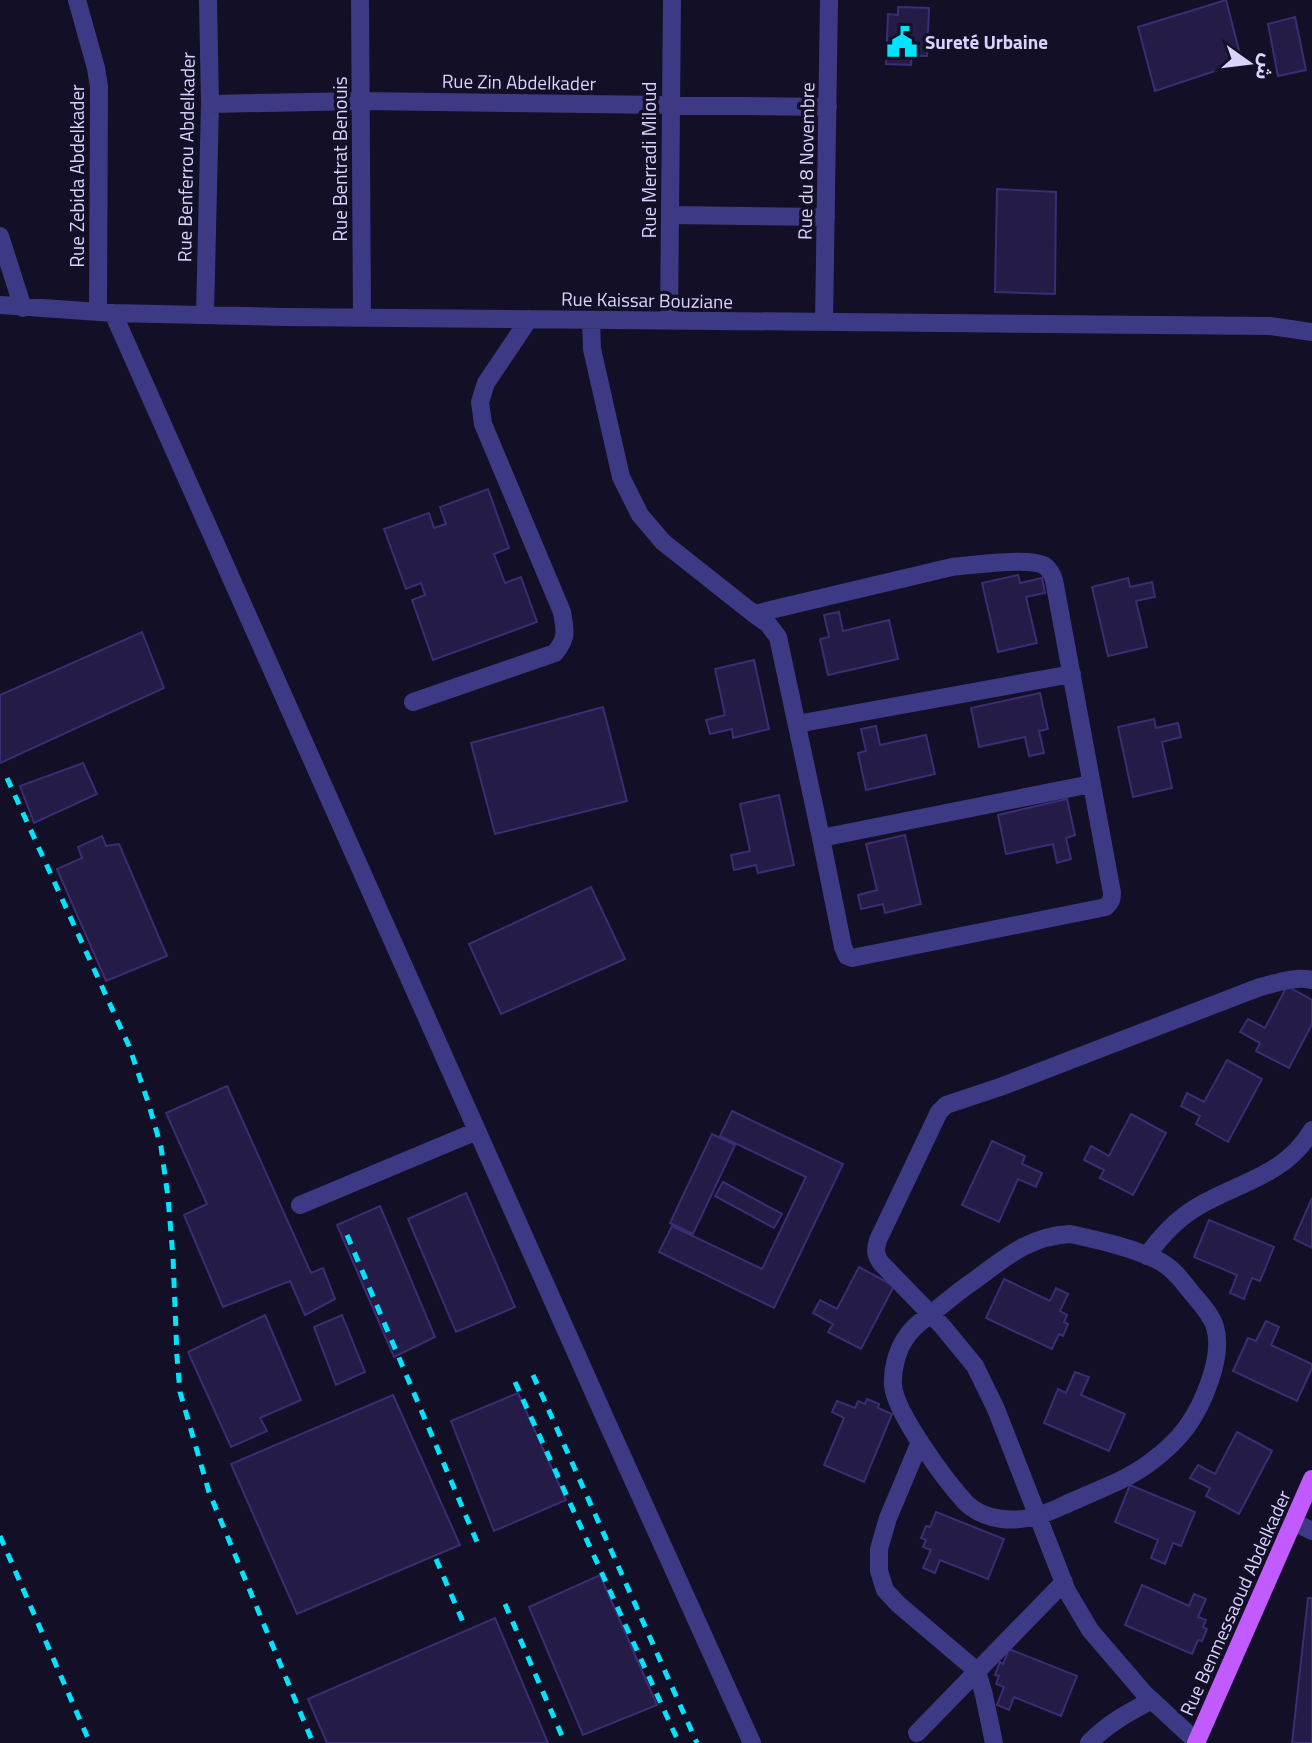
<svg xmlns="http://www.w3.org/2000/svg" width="1312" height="1743" viewBox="0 0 1312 1743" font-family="'Titillium Web','Noto Sans Arabic',sans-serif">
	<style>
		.building { fill: #241b47; stroke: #3b2d73; stroke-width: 2 }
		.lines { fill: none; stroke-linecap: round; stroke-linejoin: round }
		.minor { stroke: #3d3a85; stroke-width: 18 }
		.major { stroke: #c25bff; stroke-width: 18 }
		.rail { stroke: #00e5ff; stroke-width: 5; stroke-dasharray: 10 9; stroke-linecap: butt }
		.labels { text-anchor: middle; stroke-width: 7; stroke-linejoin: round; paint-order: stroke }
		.poi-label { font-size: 19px; font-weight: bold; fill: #d9d4ff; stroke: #130f26; text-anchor: start }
		.street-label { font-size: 19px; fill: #d9d4ff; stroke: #130f26 }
	</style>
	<rect width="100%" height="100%" fill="#130f26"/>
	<path class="building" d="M 1226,0 L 1242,62 L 1155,91 L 1138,27 Z
		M 898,7 L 929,8 L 927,56 L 912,56 L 911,65 L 886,64 L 888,14 L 898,15 Z
		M 1295,17 L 1306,70 L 1278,76 L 1268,24 Z
		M 997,189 L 1056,192 L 1055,294 L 995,292 Z
		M 488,489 L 509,548 L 494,554 L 505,583 L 521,577 L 537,622 L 433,660 L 412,600 L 425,595 L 421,583 L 406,589 L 384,529 L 429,513 L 434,528 L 446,524 L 440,507 Z
		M 1018,575 L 1020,583 L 1042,578 L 1045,593 L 1026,597 L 1037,643 L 998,652 L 982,583 Z
		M 1128,578 L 1130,587 L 1152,582 L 1155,597 L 1136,601 L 1147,647 L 1108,656 L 1092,587 Z
		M 839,612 L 843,631 L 889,620 L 898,659 L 828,675 L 820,639 L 829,637 L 824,615 Z
		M 142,632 L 164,688 L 0,763 L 0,695 Z
		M 754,660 L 769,729 L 733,738 L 732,729 L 710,734 L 706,720 L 725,715 L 715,669 Z
		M 1040,693 L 1048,729 L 1039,731 L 1044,753 L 1029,756 L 1025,737 L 979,747 L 971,708 Z
		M 603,707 L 627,801 L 495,834 L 471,743 Z
		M 1154,719 L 1156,728 L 1178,723 L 1181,737 L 1162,742 L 1172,788 L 1133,797 L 1118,727 Z
		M 876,726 L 880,745 L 926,735 L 935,774 L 866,790 L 858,753 L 866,751 L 861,729 Z
		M 83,763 L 97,794 L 34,823 L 20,786 Z
		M 779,795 L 794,865 L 758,873 L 756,865 L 734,870 L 731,855 L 750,851 L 740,804 Z
		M 1067,799 L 1075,835 L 1066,838 L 1071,859 L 1057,863 L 1053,844 L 1006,854 L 998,815 Z
		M 905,835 L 921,904 L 885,913 L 883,904 L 861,909 L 858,895 L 877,890 L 866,844 Z
		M 102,836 L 106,846 L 119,844 L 167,956 L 106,981 L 57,869 L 82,858 L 78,847 Z
		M 591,887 L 625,959 L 501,1014 L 469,944 Z
		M 1287,986 L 1312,1000 L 1312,1024 L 1289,1068 L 1256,1051 L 1260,1043 L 1240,1032 L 1248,1019 L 1265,1028 Z
		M 1227,1060 L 1262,1079 L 1228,1142 L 1196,1124 L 1200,1116 L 1181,1106 L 1187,1093 L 1204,1102 Z
		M 227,1086 L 311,1273 L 323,1268 L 335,1299 L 305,1315 L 290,1281 L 223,1307 L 184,1215 L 207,1204 L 166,1113 Z
		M 732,1111 L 843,1164 L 774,1308 L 659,1252 L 672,1226 L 762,1269 L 806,1177 L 720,1136 Z
		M 1131,1114 L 1166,1133 L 1133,1195 L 1100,1178 L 1104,1170 L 1084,1160 L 1091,1146 L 1109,1156 Z
		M 712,1134 L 735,1145 L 693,1234 L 670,1223 Z
		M 992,1141 L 1025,1156 L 1022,1164 L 1042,1173 L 1036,1187 L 1018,1179 L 999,1222 L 962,1205 Z
		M 723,1182 L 782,1214 L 774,1228 L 715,1196 Z
		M 466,1193 L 515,1307 L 456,1332 L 408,1219 Z
		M 1312,1198 L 1312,1248 L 1294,1239 Z
		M 380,1206 L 435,1337 L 394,1357 L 337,1225 Z
		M 1209,1220 L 1274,1247 L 1260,1281 L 1252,1278 L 1244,1299 L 1230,1293 L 1237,1275 L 1194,1257 Z
		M 859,1267 L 894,1286 L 861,1349 L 828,1332 L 833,1324 L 813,1313 L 820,1300 L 837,1309 Z
		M 1004,1279 L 1050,1301 L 1056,1288 L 1068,1294 L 1060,1311 L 1067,1315 L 1064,1322 L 1068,1324 L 1063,1336 L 1059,1334 L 1052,1349 L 986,1318 Z
		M 265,1315 L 301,1400 L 260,1418 L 267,1431 L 231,1447 L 188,1352 Z
		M 342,1315 L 365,1372 L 336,1385 L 314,1327 Z
		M 1266,1321 L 1279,1327 L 1271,1345 L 1312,1364 L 1312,1368 L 1297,1401 L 1233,1371 L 1248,1338 L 1256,1341 Z
		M 1075,1372 L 1089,1377 L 1081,1395 L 1125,1414 L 1109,1451 L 1044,1423 L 1058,1389 L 1066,1393 Z
		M 518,1393 L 566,1500 L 494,1531 L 451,1421 Z
		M 393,1395 L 460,1545 L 297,1614 L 231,1464 Z
		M 867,1399 L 879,1404 L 878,1408 L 892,1414 L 864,1482 L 824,1465 L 844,1418 L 832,1412 L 837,1401 L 855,1408 L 858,1401 L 865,1404 Z
		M 1237,1432 L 1272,1451 L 1239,1514 L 1206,1496 L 1210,1488 L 1190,1478 L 1198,1465 L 1215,1474 Z
		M 1130,1485 L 1195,1512 L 1181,1546 L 1173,1543 L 1165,1564 L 1151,1558 L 1158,1540 L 1115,1522 Z
		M 936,1512 L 1004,1539 L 988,1579 L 940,1560 L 935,1573 L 923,1568 L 931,1550 L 923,1547 L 926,1540 L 921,1538 L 926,1526 L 930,1527 Z
		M 600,1575 L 657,1705 L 583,1735 L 529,1607 Z
		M 1142,1585 L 1189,1606 L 1194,1594 L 1206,1599 L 1198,1617 L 1206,1620 L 1203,1627 L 1207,1629 L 1202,1641 L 1198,1640 L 1192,1654 L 1125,1625 Z
		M 1308,1598 L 1312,1598 L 1312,1743 L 1292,1743 Z
		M 495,1618 L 548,1743 L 327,1743 L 308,1699 Z
		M 1009,1649 L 1077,1676 L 1061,1716 L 1014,1697 L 1009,1710 L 997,1705 L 1004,1687 L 996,1684 L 999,1676 L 995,1675 L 1000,1662 L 1003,1664 Z"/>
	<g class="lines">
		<path class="minor" d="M 77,0 L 96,68 L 99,87 L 98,312
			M 360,0 L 362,318
			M 210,104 L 361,101 L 828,107
			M 670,215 L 826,217
			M 0,236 L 23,308
			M 0,305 L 113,313 L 285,317 L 1270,326 L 1312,332
			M 113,313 L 605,1418 L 752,1743
			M 205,315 L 210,104 L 208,0
			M 591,320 L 592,349 L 621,477 L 640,515 L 663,542 L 754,614 L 768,624 L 778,637 L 821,838 L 843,947 L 847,956 L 852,958 L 1106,907 C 1111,902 1112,899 1112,893 L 1054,580 C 1052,574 1050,570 1045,566 C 1031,557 970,565 952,567 L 754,614
			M 669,321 L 672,0
			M 824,322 L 829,0
			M 413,702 L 555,653 C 568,637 565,631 562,612 L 483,424 L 480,402 L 486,383 L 529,319
			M 797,724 L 1072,674
			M 821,838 L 1091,784
			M 300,1205 L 477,1131
			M 1070,1234 C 1098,1240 1135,1248 1161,1262 C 1174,1269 1183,1282 1191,1292 C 1200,1303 1211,1314 1215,1327 C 1224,1356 1203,1405 1186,1428 C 1177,1440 1164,1452 1152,1461 C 1129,1479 1102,1488 1076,1500 C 1063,1505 1050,1513 1036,1516 C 1014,1523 983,1520 966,1503 C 946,1481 895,1413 893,1385 C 892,1370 897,1351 905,1339 C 912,1327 922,1321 932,1313 C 946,1302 960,1290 975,1280 C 1006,1257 1030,1236 1070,1234 Z
			M 1147,1256 C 1160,1237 1177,1219 1197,1207 C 1239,1182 1285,1176 1312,1130
			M 920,1442 L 888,1518 L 879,1549 L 879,1571 L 885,1590 L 898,1604 L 977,1671 L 984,1695 L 994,1743
			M 1294,1522 L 1312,1531
			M 917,1733 L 1064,1582
			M 1196,1741 L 1144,1693 L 1090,1630 L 1067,1591 L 996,1409 L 975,1366 L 943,1327 L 881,1263 C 875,1254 875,1250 878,1240 L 939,1112 L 946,1105 L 1003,1086 L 1260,987 C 1277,983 1294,976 1312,980
			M 1089,1743 C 1107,1724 1129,1712 1152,1700"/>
		<path class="major" d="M 1196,1743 L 1312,1479"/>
		<path class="rail" d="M 7,778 L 129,1046 L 149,1105 L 161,1147 L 168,1197 L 173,1257 L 177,1357 L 180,1392 L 209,1492 L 313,1743
			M 347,1235 L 477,1542
			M 533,1375 L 697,1743
			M 515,1382 L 679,1743
			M 0,1536 L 90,1743
			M 436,1559 L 463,1622
			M 505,1604 L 565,1743"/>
	</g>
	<defs>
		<symbol id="civic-bare" viewBox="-9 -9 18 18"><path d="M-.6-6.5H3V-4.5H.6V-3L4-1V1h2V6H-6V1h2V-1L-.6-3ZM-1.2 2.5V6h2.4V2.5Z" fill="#00e5ff" stroke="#130f26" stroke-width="2.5" paint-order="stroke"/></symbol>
	</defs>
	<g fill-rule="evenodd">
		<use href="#civic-bare" x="880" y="20" width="44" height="44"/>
	</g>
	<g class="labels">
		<g class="poi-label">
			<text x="925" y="49">Sureté Urbaine</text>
		</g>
		<g class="street-label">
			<text transform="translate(519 82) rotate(1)" y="7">Rue Zin Abdelkader</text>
			<text transform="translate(186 157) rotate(-89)" y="7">Rue Benferrou Abdelkader</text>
			<text transform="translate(340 159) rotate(-90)" y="7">Rue Bentrat Benouis</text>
			<text transform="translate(649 160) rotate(-90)" y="7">Rue Merradi Miloud</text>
			<text transform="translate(806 161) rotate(-89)" y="7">Rue du 8 Novembre</text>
			<text transform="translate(77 176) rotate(-90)" y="7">Rue Zebida Abdelkader</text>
			<text transform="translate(647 300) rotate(1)" y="7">Rue Kaissar Bouziane</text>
			<text transform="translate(1235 1603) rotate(-66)" y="7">Rue Benmessaoud Abdelkader</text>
		</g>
	</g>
	<g transform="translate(1249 63) rotate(104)" stroke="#130f26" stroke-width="5" paint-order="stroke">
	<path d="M0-5L12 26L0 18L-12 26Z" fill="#d9d4ff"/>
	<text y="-10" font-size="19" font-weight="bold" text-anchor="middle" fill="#d9d4ff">ش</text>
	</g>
</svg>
